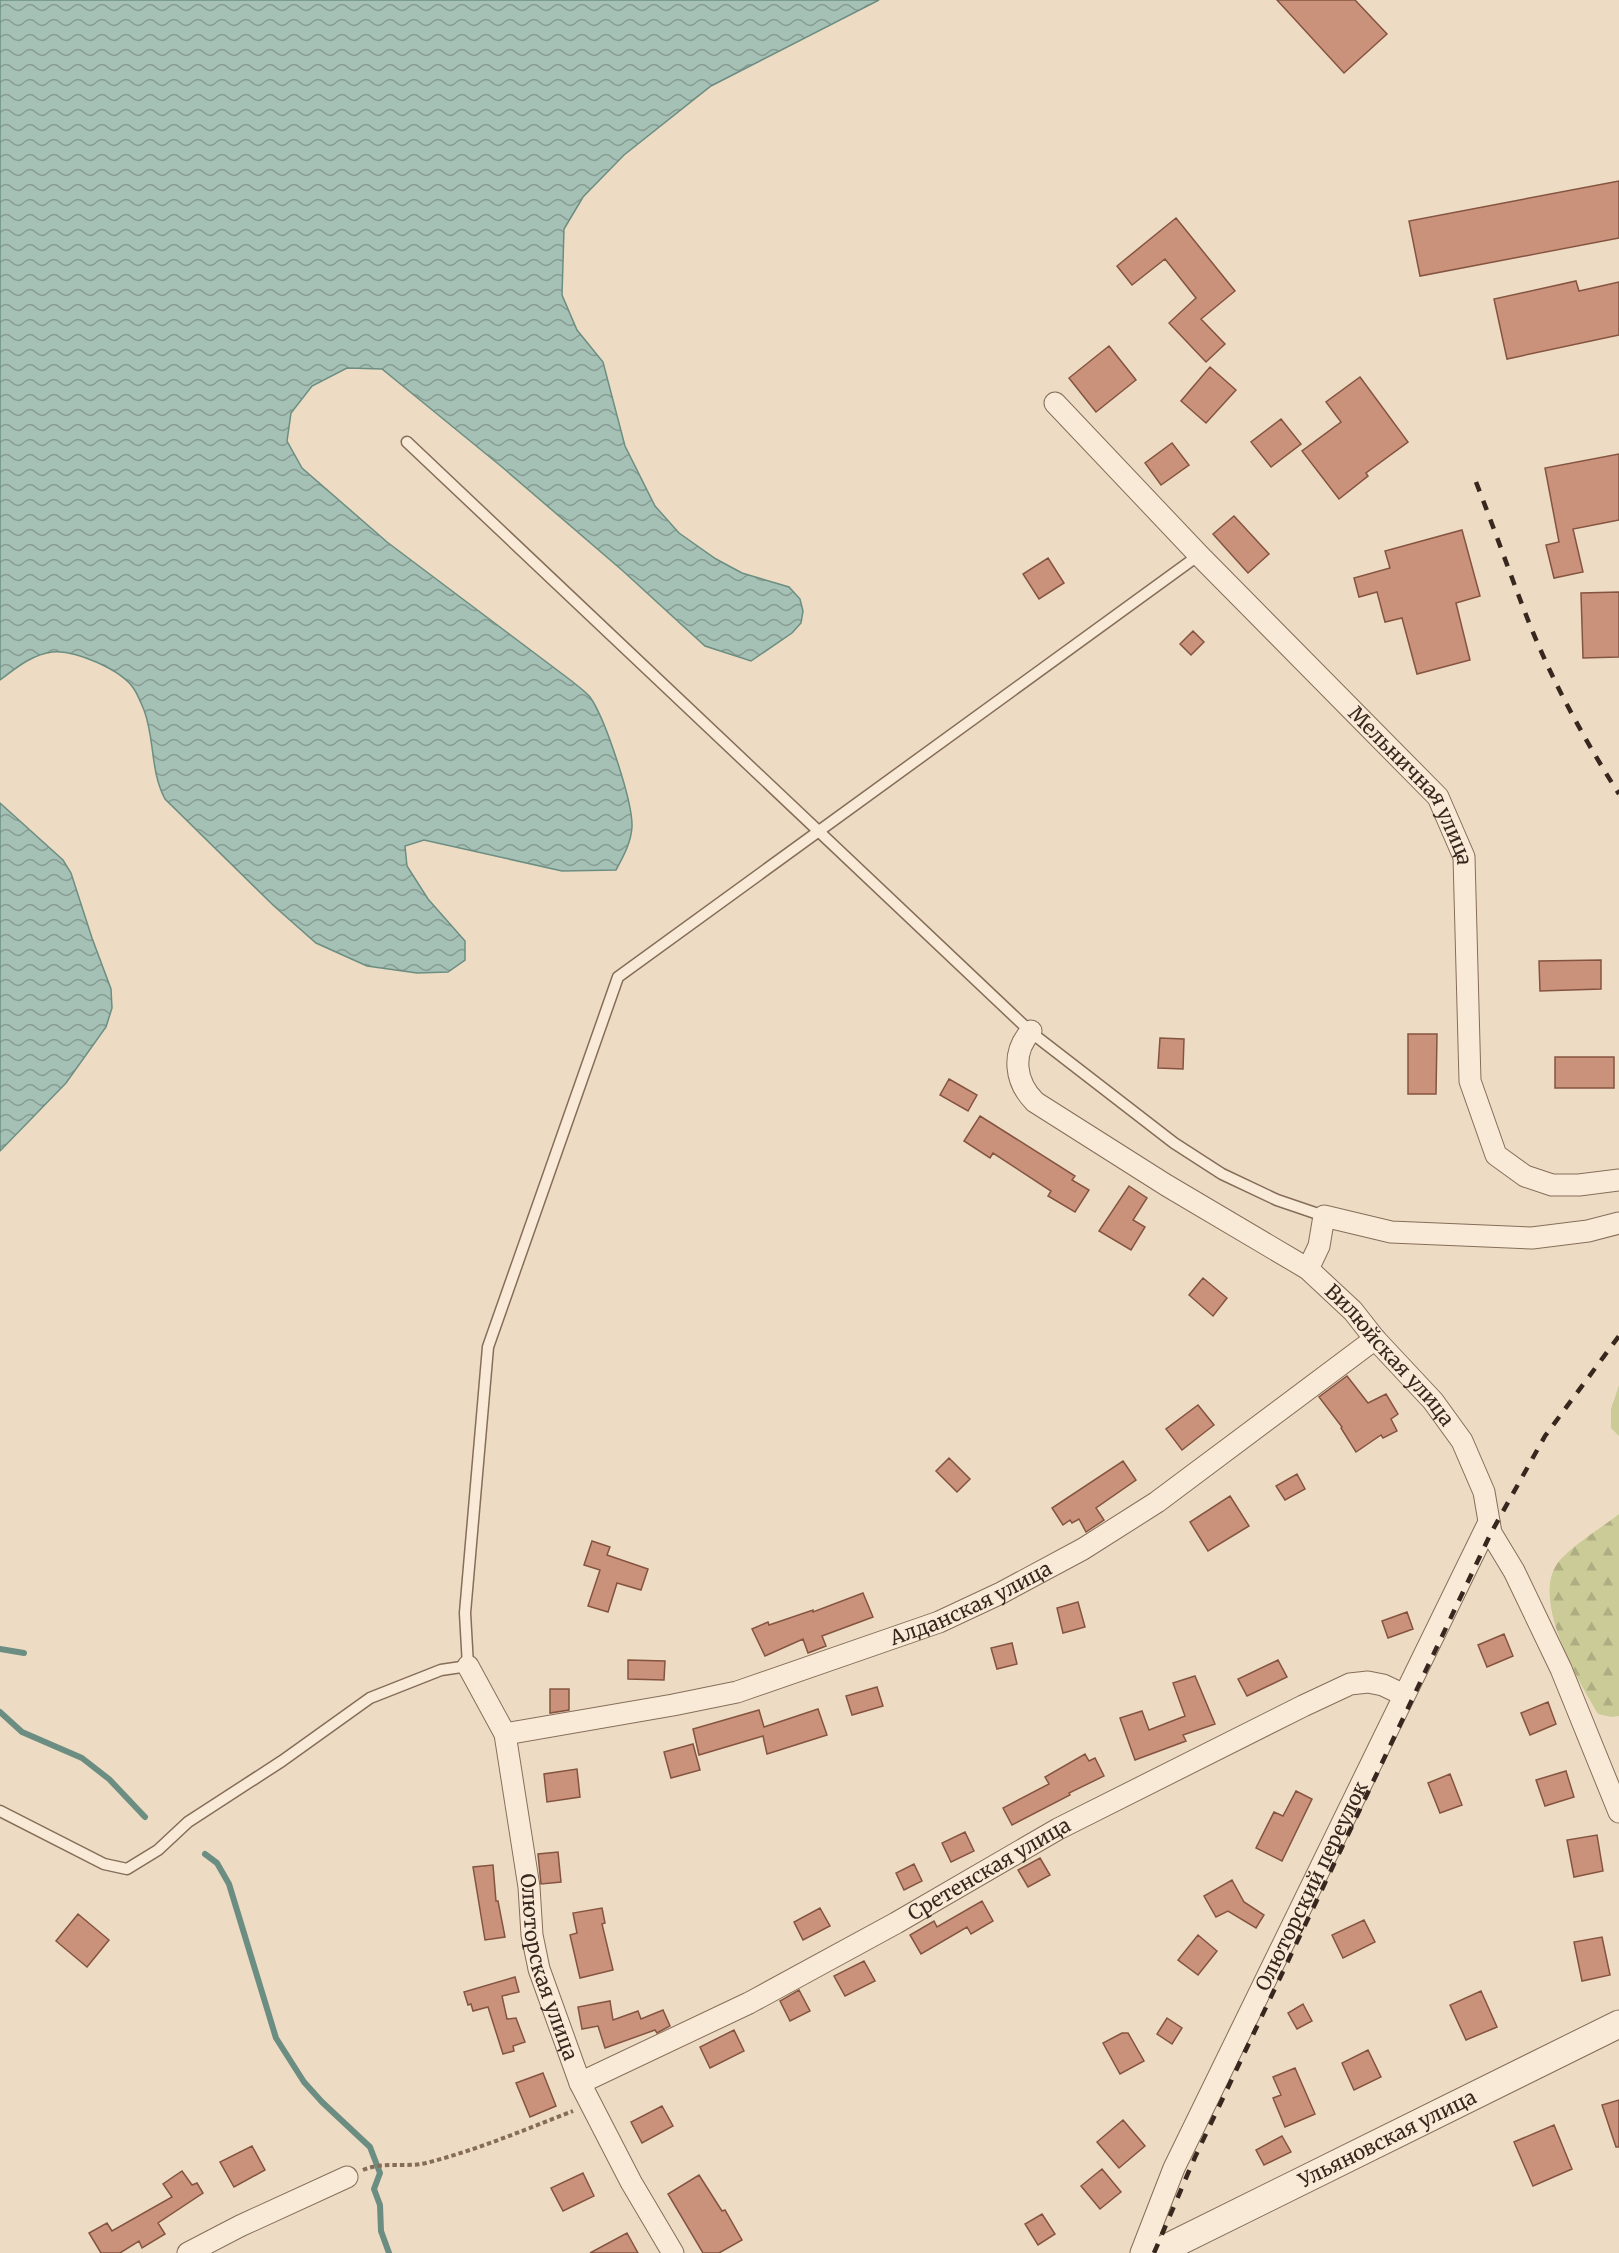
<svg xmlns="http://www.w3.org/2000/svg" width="1619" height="2253" viewBox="0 0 1619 2253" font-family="Merriweather,serif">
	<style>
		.forest { fill: url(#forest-firs) }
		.water { fill: url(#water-waves); stroke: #6c8e82; stroke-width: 1.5 }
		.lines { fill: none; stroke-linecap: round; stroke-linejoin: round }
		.stream { stroke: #6c8e82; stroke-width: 6 }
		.building { fill: #ca927a; stroke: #855441; stroke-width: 1.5 }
		.service-casing { stroke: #866d5a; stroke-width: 13 }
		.minor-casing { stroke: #866d5a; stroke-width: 23 }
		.tertiary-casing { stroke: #866d5a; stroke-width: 29 }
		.path { stroke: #866d5a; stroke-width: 4; stroke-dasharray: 4.5 3; stroke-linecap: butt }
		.service { stroke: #f8ead6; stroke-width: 10 }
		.minor { stroke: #f8ead6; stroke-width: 21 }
		.tertiary { stroke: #f8ead6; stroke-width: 27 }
		.rail { stroke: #37271e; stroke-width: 4.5; stroke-dasharray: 10 10; stroke-linecap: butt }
		.labels { text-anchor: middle; stroke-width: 4.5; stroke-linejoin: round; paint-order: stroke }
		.street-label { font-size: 20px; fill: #37271e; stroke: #f4e7d3 }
	</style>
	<defs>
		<pattern id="forest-firs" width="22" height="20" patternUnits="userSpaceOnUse" patternTransform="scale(1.5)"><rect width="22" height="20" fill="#cacb97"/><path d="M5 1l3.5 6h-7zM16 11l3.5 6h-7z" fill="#aeae82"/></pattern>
		<pattern id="water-waves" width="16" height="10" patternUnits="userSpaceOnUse" patternTransform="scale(1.5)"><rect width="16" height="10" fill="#a5c0b5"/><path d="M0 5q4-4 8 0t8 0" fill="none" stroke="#879c93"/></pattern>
	</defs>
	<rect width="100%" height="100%" fill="#eddcc3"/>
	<path class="forest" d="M 1619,1385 L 1619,1436 L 1611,1428 L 1611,1409 Z
		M 1619,1514 L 1619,1716 L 1611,1717 L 1598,1714 C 1578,1680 1528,1596 1560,1560 C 1573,1545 1603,1527 1619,1514 Z"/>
	<path class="water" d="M 0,0 L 879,0 L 711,86 L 624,155 L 583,197 L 564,229 L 562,295 L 577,330 L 603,362 L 625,446 L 655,506 L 679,533 L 716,559 L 742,573 L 789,587 L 800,599 L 803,611 L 801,623 L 792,633 L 751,661 L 705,646 L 623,571 L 502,467 L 382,369 L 347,368 L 312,386 L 291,413 L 287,441 L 302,468 L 387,542 L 569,679 C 575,684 584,690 590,697 C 605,718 633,802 632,827 C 631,843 623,857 616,870 L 562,871 L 424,840 L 405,846 L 407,866 L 428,899 L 465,941 L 465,960 L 448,972 L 417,973 L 367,966 L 316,943 L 274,906 L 165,799 C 150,771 155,739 144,710 C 141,703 138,695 134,689 C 122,670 74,649 52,652 C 31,655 16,668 0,680 Z
		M 0,803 L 63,860 L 71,873 L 92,938 L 111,989 L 112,1008 L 106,1027 L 66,1083 L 0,1151 Z"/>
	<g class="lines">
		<path class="stream" d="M 0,1649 L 24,1653
			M 0,1712 L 22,1732 L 82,1758 L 109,1779 L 145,1817
			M 205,1854 L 217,1863 L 229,1884 L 276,2038 L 304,2082 L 322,2102 L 370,2147 L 380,2173 L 374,2189 L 380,2205 L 381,2231 L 389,2253"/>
	</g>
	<path class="building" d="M 1277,0 L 1355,0 L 1387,34 L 1344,73 Z
		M 1619,181 L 1619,238 L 1420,276 L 1409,221 Z
		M 1176,218 L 1235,291 L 1201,319 L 1225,344 L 1206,362 L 1169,323 L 1196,298 L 1165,259 L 1132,285 L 1117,266 Z
		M 1576,281 L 1579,291 L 1619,282 L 1619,335 L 1507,359 L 1494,299 Z
		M 1109,346 L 1136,380 L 1096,412 L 1069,378 Z
		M 1210,367 L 1236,390 L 1206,423 L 1181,401 Z
		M 1360,377 L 1408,442 L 1366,473 L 1368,476 L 1339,499 L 1302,451 L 1341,422 L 1326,402 Z
		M 1281,419 L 1301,444 L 1271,467 L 1251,442 Z
		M 1172,443 L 1189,465 L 1161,485 L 1145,463 Z
		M 1619,454 L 1619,520 L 1573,529 L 1583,572 L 1554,578 L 1546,545 L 1559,542 L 1545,468 Z
		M 1234,516 L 1269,554 L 1248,573 L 1213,534 Z
		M 1462,530 L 1480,596 L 1456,603 L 1470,660 L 1417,674 L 1402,618 L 1385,622 L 1377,592 L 1359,597 L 1354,578 L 1390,568 L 1385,551 Z
		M 1048,558 L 1064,583 L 1039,599 L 1023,574 Z
		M 1619,592 L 1619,657 L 1583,658 L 1581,593 Z
		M 1193,631 L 1204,642 L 1191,655 L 1180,644 Z
		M 1601,960 L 1601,989 L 1540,991 L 1539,961 Z
		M 1408,1034 L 1437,1034 L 1436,1094 L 1408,1094 Z
		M 1160,1038 L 1184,1039 L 1183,1069 L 1158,1068 Z
		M 1555,1057 L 1614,1057 L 1614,1088 L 1555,1088 Z
		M 949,1079 L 977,1095 L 968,1111 L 940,1095 Z
		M 980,1116 L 1075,1176 L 1072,1180 L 1089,1190 L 1075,1212 L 1048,1196 L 1051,1191 L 993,1153 L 990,1158 L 964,1141 Z
		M 1129,1186 L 1147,1198 L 1133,1220 L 1145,1227 L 1131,1250 L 1099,1231 Z
		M 1203,1278 L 1227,1298 L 1213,1316 L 1189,1295 Z
		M 1347,1376 L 1368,1403 L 1386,1394 L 1398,1414 L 1391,1419 L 1397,1431 L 1383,1438 L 1381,1435 L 1356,1452 L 1341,1428 L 1342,1427 L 1319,1397 Z
		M 1198,1405 L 1214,1425 L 1182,1450 L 1166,1429 Z
		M 949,1458 L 970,1479 L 957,1492 L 936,1471 Z
		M 1123,1461 L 1136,1480 L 1096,1508 L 1104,1520 L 1086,1532 L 1079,1519 L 1072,1523 L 1070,1520 L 1063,1525 L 1052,1508 Z
		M 1297,1474 L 1305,1489 L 1285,1500 L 1276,1486 Z
		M 1230,1496 L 1249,1526 L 1208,1551 L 1190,1522 Z
		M 592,1541 L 610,1547 L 607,1555 L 648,1569 L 641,1590 L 617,1583 L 608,1612 L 588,1606 L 600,1570 L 584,1565 Z
		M 863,1593 L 873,1617 L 822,1636 L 826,1646 L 808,1653 L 803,1639 L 765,1656 L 752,1629 L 768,1622 L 769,1625 L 813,1610 L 813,1612 Z
		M 1078,1602 L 1085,1627 L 1063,1633 L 1057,1608 Z
		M 1407,1612 L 1413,1629 L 1388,1638 L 1382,1621 Z
		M 1504,1634 L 1513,1656 L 1487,1667 L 1478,1645 Z
		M 1012,1643 L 1017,1664 L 997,1669 L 991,1648 Z
		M 628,1660 L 665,1661 L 664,1680 L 628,1679 Z
		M 1278,1660 L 1287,1677 L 1247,1696 L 1238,1679 Z
		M 1195,1676 L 1215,1724 L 1183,1735 L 1186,1741 L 1135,1760 L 1120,1718 L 1142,1711 L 1149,1730 L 1185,1716 L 1173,1683 Z
		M 877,1687 L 883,1706 L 852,1715 L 846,1696 Z
		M 550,1689 L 569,1689 L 569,1710 L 550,1713 Z
		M 1548,1702 L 1556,1724 L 1530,1735 L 1521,1713 Z
		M 818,1709 L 827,1735 L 767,1754 L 763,1736 L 699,1755 L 693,1729 L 759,1710 L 764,1727 Z
		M 693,1744 L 700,1770 L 671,1778 L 664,1752 Z
		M 1085,1754 L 1089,1761 L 1095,1758 L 1104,1776 L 1069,1793 L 1070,1795 L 1012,1825 L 1003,1808 L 1049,1784 L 1045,1777 Z
		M 577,1769 L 580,1797 L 547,1802 L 544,1774 Z
		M 1566,1771 L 1574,1797 L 1545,1806 L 1536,1780 Z
		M 1450,1774 L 1462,1805 L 1440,1813 L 1428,1783 Z
		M 1296,1791 L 1312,1799 L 1282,1861 L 1256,1848 L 1274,1812 L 1283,1816 Z
		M 965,1832 L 974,1851 L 951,1862 L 942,1843 Z
		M 1597,1835 L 1603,1871 L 1574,1877 L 1567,1840 Z
		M 558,1852 L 561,1882 L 541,1884 L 538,1854 Z
		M 1040,1858 L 1050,1875 L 1028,1887 L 1018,1870 Z
		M 914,1864 L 922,1881 L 904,1890 L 896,1873 Z
		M 493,1865 L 496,1901 L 498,1901 L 505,1937 L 485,1940 L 473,1867 Z
		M 1232,1880 L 1244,1902 L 1264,1915 L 1256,1928 L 1228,1911 L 1216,1917 L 1204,1896 Z
		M 982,1901 L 993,1921 L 971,1934 L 967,1927 L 921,1954 L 910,1935 L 934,1921 L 937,1927 Z
		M 602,1908 L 605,1923 L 602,1924 L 613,1970 L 580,1978 L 570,1935 L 577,1933 L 573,1913 Z
		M 820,1908 L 830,1926 L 803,1940 L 794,1922 Z
		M 78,1914 L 109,1940 L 87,1967 L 56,1941 Z
		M 1364,1920 L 1375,1942 L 1343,1958 L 1332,1935 Z
		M 1198,1935 L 1217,1951 L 1198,1975 L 1178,1960 Z
		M 1602,1937 L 1610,1975 L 1582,1981 L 1574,1942 Z
		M 864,1961 L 875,1981 L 845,1996 L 834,1976 Z
		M 515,1977 L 519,1992 L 502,1996 L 507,2019 L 516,2018 L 525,2042 L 513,2046 L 514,2051 L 503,2054 L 488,2007 L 473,2011 L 471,2004 L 468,2005 L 464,1992 Z
		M 799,1990 L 810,2011 L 790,2021 L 780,2001 Z
		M 1481,1991 L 1497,2027 L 1466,2040 L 1450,2005 Z
		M 610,2001 L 613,2020 L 638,2011 L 641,2019 L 663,2010 L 670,2026 L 657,2033 L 655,2030 L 605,2048 L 598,2026 L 582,2029 L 578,2007 Z
		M 1303,2004 L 1312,2021 L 1297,2029 L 1288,2013 Z
		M 1167,2018 L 1182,2028 L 1172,2044 L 1157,2034 Z
		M 734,2030 L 744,2051 L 710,2068 L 700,2047 Z
		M 1122,2033 L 1128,2033 L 1144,2061 L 1120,2074 L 1103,2043 Z
		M 1368,2050 L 1381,2077 L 1354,2090 L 1342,2063 Z
		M 1295,2068 L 1315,2114 L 1285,2127 L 1273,2098 L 1281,2095 L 1273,2077 Z
		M 543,2073 L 556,2106 L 530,2117 L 516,2083 Z
		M 1619,2100 L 1619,2147 L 1616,2147 L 1602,2105 Z
		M 662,2106 L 673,2126 L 642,2143 L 631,2122 Z
		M 1123,2120 L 1145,2146 L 1119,2168 L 1097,2142 Z
		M 1554,2125 L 1572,2169 L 1533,2186 L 1514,2142 Z
		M 1282,2136 L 1291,2152 L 1264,2165 L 1256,2150 Z
		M 252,2146 L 265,2170 L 234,2187 L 220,2162 Z
		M 1102,2169 L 1121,2192 L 1100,2209 L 1081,2186 Z
		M 182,2171 L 192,2185 L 197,2183 L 203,2193 L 158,2223 L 165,2234 L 142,2248 L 139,2241 L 120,2253 L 101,2253 L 89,2233 L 107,2223 L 112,2231 L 172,2197 L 163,2184 Z
		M 583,2173 L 594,2196 L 563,2211 L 551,2188 Z
		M 699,2175 L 722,2211 L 725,2210 L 742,2240 L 719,2253 L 703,2253 L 668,2194 Z
		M 1042,2214 L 1055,2234 L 1038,2245 L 1025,2224 Z
		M 627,2233 L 638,2253 L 590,2253 Z"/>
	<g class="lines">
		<defs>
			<path id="service" d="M 407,442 L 1033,1034 L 1174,1143 L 1222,1174 L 1277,1200 L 1324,1216
				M 0,1811 L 104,1864 L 127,1869 L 158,1850 L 188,1822 L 282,1761 L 370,1698 L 441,1670 L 468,1666 L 465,1613 L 488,1347 L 618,977 L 1199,555"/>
			<g id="minor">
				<path id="s1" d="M 1055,403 L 1199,555 L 1438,797 L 1464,857 L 1470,1081 L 1496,1155 L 1525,1176 L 1552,1185 L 1579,1185 L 1619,1180"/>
				<path id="s2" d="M 1031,1031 C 1011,1053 1015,1082 1035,1102 L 1166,1185 L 1308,1269 L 1353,1311 L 1375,1339 L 1433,1401 L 1462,1441 L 1484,1492 L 1491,1533 L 1514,1571 L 1561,1669 L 1619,1812"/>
				<path d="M 1308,1269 L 1319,1246 L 1324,1216 L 1391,1232 L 1532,1238 L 1588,1231 L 1619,1223"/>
				<path id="s3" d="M 468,1666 L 505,1734 L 529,1887 L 532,1935 L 539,1969 L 580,2083 L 631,2182 L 673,2253"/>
				<path id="s4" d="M 505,1734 L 673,1705 L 737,1692 L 939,1622 L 1001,1593 L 1083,1549 L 1157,1502 L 1375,1339"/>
				<path id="s5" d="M 580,2083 L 749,2003 L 896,1923 L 1058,1829 L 1303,1706 L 1350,1684 L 1368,1682 L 1383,1685 L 1404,1695"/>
				<path d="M 188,2253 L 240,2226 L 347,2177"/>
				<path id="s6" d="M 1141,2253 L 1174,2168 L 1489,1522"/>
			</g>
			<g id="tertiary">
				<path id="s7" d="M 1156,2253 L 1619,2024"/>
			</g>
		</defs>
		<use href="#service" class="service-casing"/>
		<use href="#minor" class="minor-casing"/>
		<use href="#tertiary" class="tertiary-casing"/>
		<path class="path" d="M 363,2170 C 383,2161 405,2168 426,2163 C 477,2150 524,2130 573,2111"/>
		<use href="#service" class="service"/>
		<use href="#minor" class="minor"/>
		<use href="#tertiary" class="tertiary"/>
		<path class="rail" d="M 1476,482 C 1494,528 1510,574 1528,620 C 1552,681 1584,739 1619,794
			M 1154,2253 L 1195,2157 L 1491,1533 L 1545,1436 L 1619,1336"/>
	</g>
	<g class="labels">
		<g class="street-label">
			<text dy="7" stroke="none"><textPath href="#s1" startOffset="525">Мельничная улица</textPath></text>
			<text dy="7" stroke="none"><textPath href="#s2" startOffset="518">Вилюйская улица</textPath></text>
			<text dy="7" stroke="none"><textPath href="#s4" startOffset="486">Алданская улица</textPath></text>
			<text dy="7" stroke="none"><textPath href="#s5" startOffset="462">Сретенская улица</textPath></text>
			<text dy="7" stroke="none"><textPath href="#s6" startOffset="405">Олюторский переулок</textPath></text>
			<text dy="7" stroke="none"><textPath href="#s3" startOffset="315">Олюторская улица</textPath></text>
			<text dy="7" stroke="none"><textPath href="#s7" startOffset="258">Ульяновская улица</textPath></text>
		</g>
	</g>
</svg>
